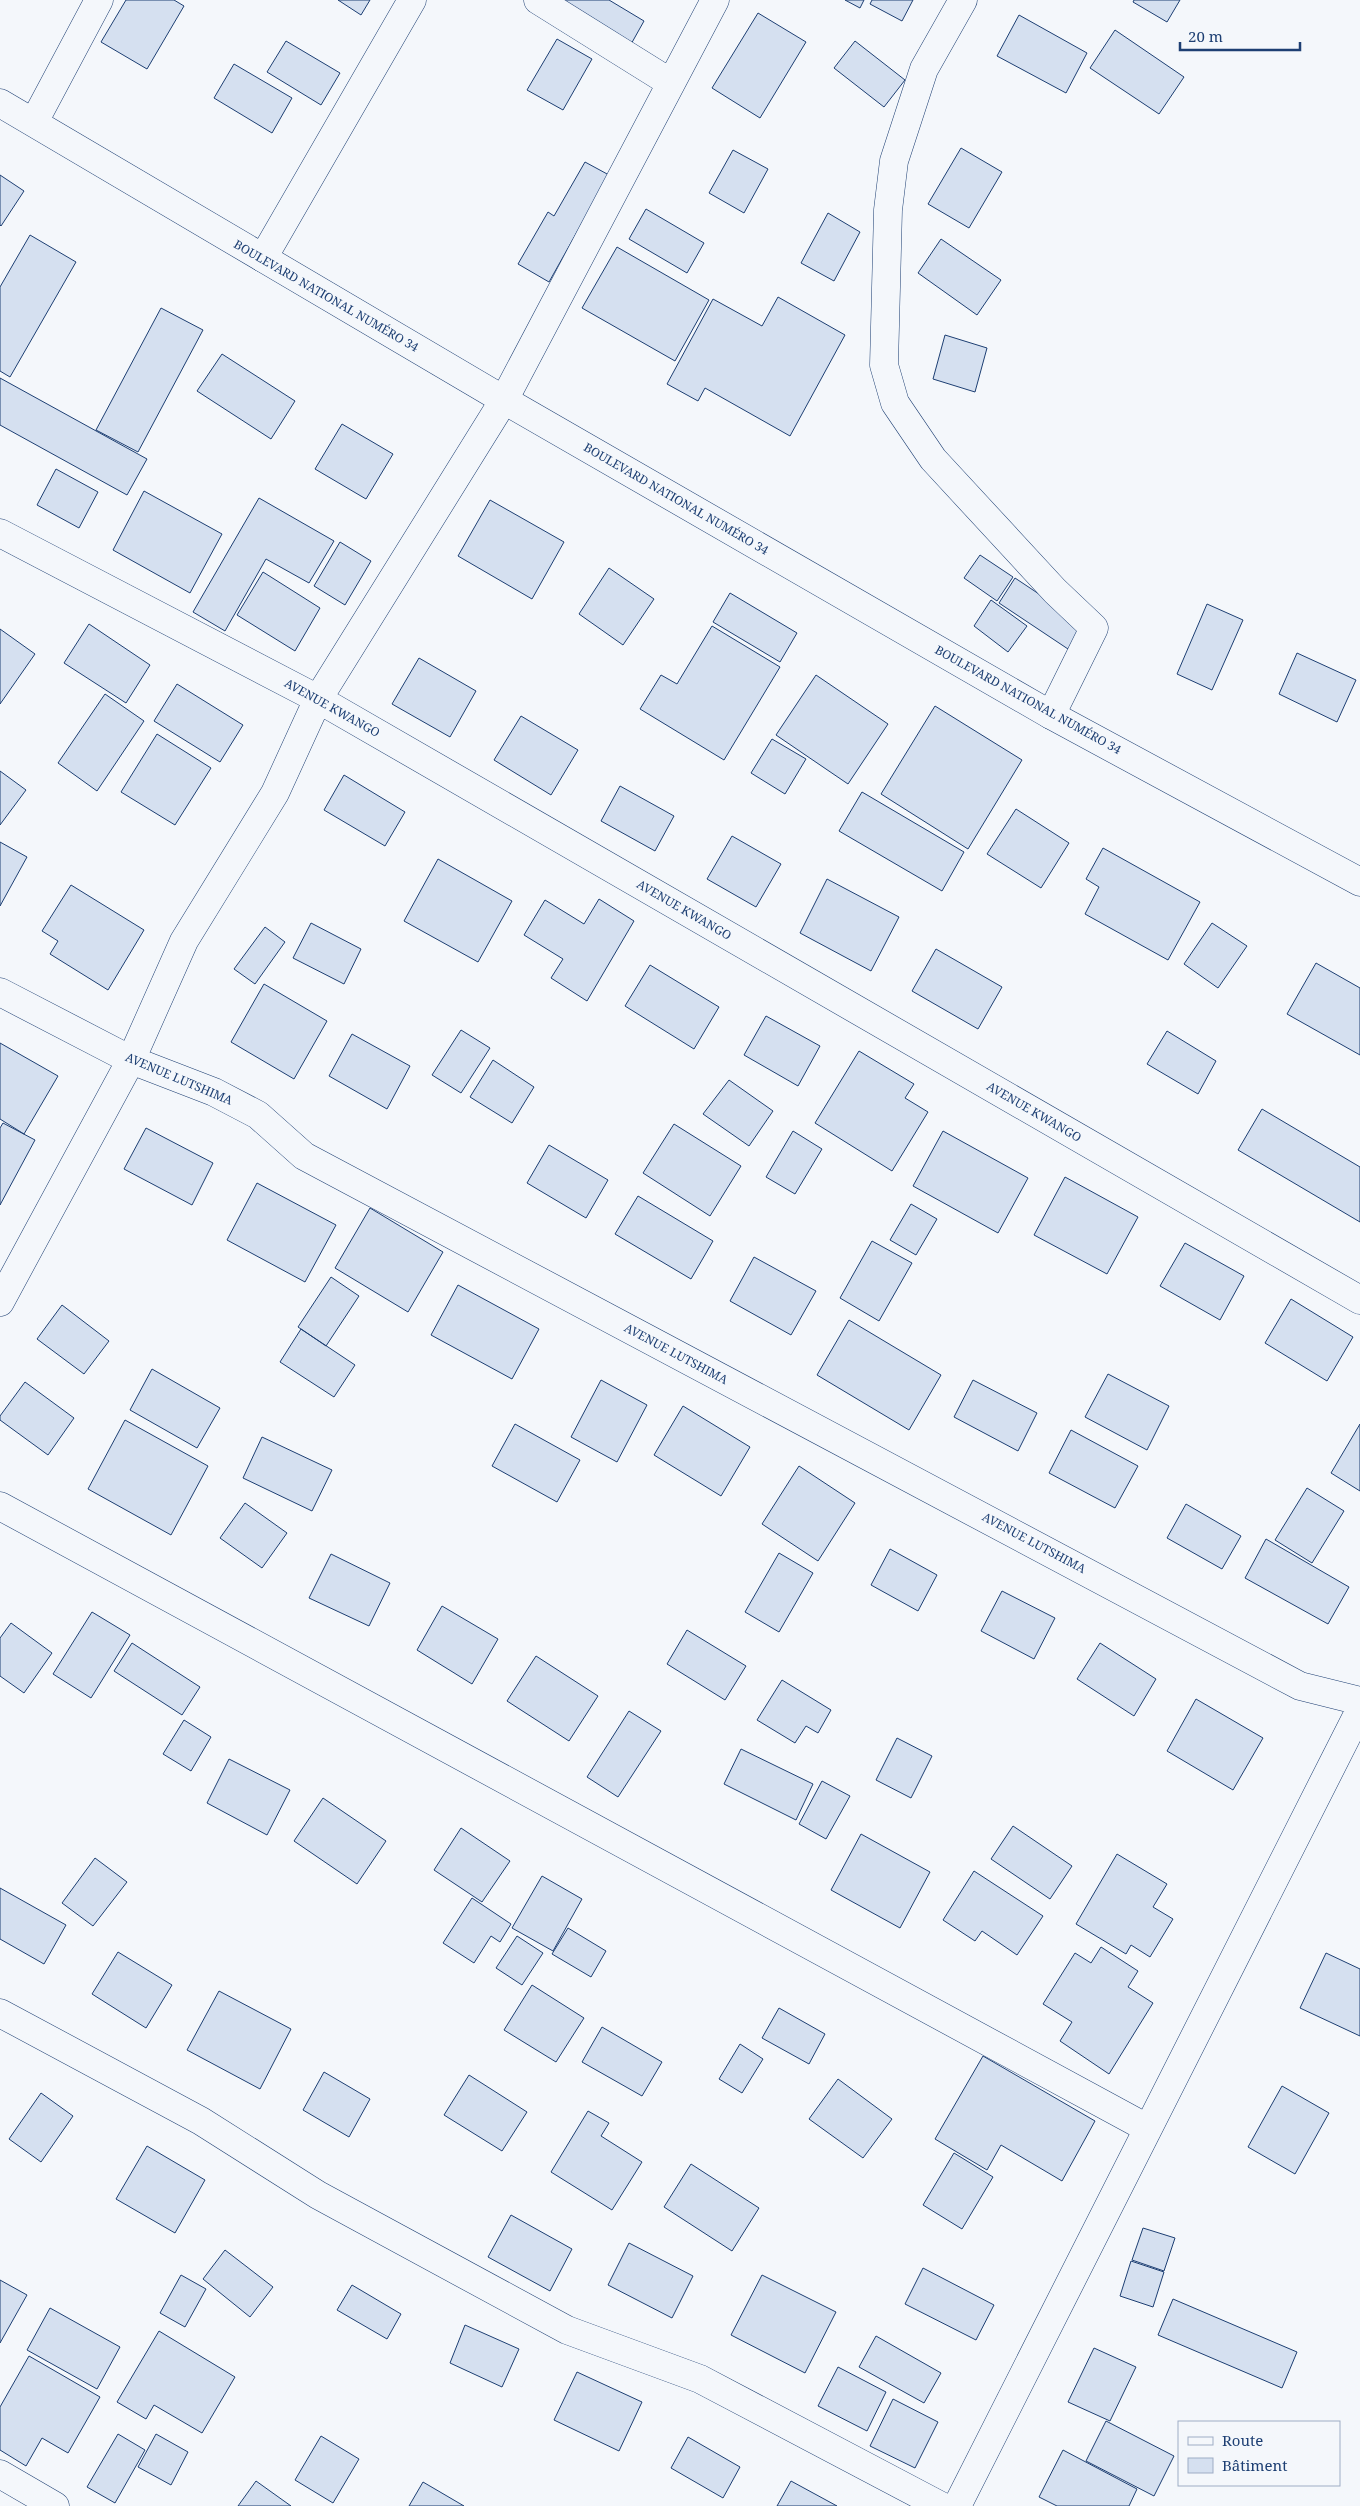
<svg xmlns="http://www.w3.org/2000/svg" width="1360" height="2506" viewBox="0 0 1360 2506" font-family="'Noto Serif',serif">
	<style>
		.building { fill: #d5e0f0; stroke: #1d3f73 }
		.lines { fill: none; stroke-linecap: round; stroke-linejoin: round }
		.street-casing { stroke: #1d3f73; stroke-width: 29 }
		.secondary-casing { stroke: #1d3f73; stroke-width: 29 }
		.street { stroke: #f4f7fb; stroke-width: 28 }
		.secondary { stroke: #f4f7fb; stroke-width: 28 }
		.labels { text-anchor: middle; stroke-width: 4; stroke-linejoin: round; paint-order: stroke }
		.street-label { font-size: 12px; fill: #1d3f73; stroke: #f4f7fb }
	</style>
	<rect width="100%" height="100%" fill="#f4f7fb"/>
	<path class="building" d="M 126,0 L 174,0 L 184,6 L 147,69 L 101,42 Z
		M 338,0 L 370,0 L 361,15 Z
		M 558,0 L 609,0 L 644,21 L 630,46 Z
		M 845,0 L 864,0 L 860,8 Z
		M 872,0 L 913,0 L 902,21 L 870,4 Z
		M 1134,0 L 1180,0 L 1167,22 L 1133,2 Z
		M 758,13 L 806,42 L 760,118 L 712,88 Z
		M 1019,15 L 1087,53 L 1066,93 L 997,56 Z
		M 1115,30 L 1184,77 L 1159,114 L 1090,68 Z
		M 557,39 L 592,59 L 563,110 L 527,90 Z
		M 286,41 L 340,73 L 321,105 L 267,72 Z
		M 855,41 L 905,80 L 884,107 L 834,68 Z
		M 234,64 L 292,98 L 272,133 L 214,98 Z
		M 961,148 L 1002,172 L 969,228 L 928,204 Z
		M 733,150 L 768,169 L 744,213 L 709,193 Z
		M 585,162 L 609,175 L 549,282 L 518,264 L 548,212 L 554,216 Z
		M 0,175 L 24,191 L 1,226 L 0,225 Z
		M 646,209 L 704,243 L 687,273 L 629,239 Z
		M 828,213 L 860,232 L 834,281 L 801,263 Z
		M 30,235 L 76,262 L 10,377 L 0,371 L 0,287 Z
		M 941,239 L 1001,280 L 977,315 L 918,273 Z
		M 617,247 L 709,300 L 675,361 L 582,308 Z
		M 778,297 L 845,335 L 790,436 L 705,388 L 698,401 L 667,384 L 713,299 L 762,326 Z
		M 161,308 L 203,330 L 138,452 L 96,430 Z
		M 945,335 L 987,348 L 975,392 L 933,379 Z
		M 222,354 L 295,401 L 271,439 L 197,391 Z
		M 0,378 L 147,459 L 127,495 L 0,425 Z
		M 342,424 L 393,454 L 366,499 L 315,469 Z
		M 56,469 L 98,492 L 79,528 L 37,505 Z
		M 144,491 L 222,534 L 190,593 L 113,550 Z
		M 259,498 L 334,541 L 309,583 L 266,559 L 225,631 L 193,612 Z
		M 490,500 L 564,542 L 532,599 L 458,556 Z
		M 340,542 L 371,561 L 345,605 L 314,586 Z
		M 980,555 L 1013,577 L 997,601 L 964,578 Z
		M 609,568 L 654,599 L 623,645 L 579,614 Z
		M 263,572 L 320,608 L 295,651 L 237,615 Z
		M 1015,578 L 1084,624 L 1068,649 L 999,603 Z
		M 730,593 L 797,633 L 780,662 L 713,622 Z
		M 991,600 L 1027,626 L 1008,652 L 974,626 Z
		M 1207,604 L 1243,620 L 1212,690 L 1177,674 Z
		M 89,624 L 150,665 L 126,703 L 64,663 Z
		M 712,626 L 780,667 L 724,760 L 640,709 L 661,675 L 677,684 Z
		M 0,629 L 35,654 L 0,704 Z
		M 1297,653 L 1356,680 L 1337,722 L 1279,694 Z
		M 419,658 L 476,691 L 450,737 L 392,704 Z
		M 816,675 L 888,724 L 848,784 L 776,735 Z
		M 177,684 L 243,725 L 220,762 L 154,721 Z
		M 105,694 L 144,721 L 97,791 L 58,763 Z
		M 935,706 L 1022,760 L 968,849 L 881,794 Z
		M 521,716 L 578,750 L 551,795 L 494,760 Z
		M 157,734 L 211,768 L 175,825 L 121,792 Z
		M 772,739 L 806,759 L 785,794 L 751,773 Z
		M 0,771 L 26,790 L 0,825 Z
		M 344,775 L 405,812 L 385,846 L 324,810 Z
		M 620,786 L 674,816 L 655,851 L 601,821 Z
		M 862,792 L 964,852 L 942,891 L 839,831 Z
		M 1016,809 L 1069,843 L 1041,888 L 987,854 Z
		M 732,836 L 781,864 L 756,907 L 707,879 Z
		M 0,842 L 27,857 L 0,906 Z
		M 1103,848 L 1200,902 L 1168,960 L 1085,914 L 1099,887 L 1086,879 Z
		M 438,859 L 512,901 L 478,962 L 404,921 Z
		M 827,879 L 899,917 L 871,971 L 800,933 Z
		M 71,885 L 144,930 L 108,990 L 50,954 L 58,941 L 42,931 Z
		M 599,899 L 634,921 L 587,1001 L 551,978 L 563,959 L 524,935 L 545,900 L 584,924 Z
		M 311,923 L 361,949 L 344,984 L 293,958 Z
		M 1212,923 L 1247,946 L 1218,988 L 1184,964 Z
		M 265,927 L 285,942 L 255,984 L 234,969 Z
		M 936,949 L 1002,987 L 978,1029 L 912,991 Z
		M 1316,963 L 1360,988 L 1360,1055 L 1287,1014 Z
		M 650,965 L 719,1007 L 694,1049 L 625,1006 Z
		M 264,984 L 327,1021 L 294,1079 L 231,1042 Z
		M 766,1016 L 820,1046 L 798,1086 L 744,1055 Z
		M 461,1030 L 490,1048 L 461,1093 L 432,1075 Z
		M 1167,1031 L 1216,1061 L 1198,1094 L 1147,1064 Z
		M 352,1034 L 410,1066 L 387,1109 L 329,1076 Z
		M 0,1043 L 58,1076 L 24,1134 L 0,1119 Z
		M 859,1051 L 914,1084 L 905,1098 L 928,1112 L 892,1171 L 815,1123 Z
		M 493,1060 L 534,1087 L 512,1123 L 470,1097 Z
		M 729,1080 L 773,1111 L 749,1146 L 703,1114 Z
		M 1262,1109 L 1360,1167 L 1360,1222 L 1238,1150 Z
		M 3,1123 L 35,1140 L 0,1205 L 0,1128 Z
		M 674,1124 L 741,1166 L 710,1216 L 643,1173 Z
		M 146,1128 L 213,1163 L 192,1205 L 124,1169 Z
		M 793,1131 L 822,1149 L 795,1194 L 766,1177 Z
		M 943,1131 L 1028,1178 L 998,1233 L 913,1186 Z
		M 549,1145 L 608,1180 L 586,1218 L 527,1183 Z
		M 1065,1177 L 1138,1217 L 1107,1274 L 1034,1235 Z
		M 257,1183 L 336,1225 L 305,1282 L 227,1240 Z
		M 638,1196 L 713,1241 L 691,1279 L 615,1234 Z
		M 911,1204 L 937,1219 L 916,1255 L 890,1240 Z
		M 370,1208 L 443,1252 L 408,1312 L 335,1268 Z
		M 872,1241 L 912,1263 L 879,1321 L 840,1298 Z
		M 1185,1243 L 1244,1276 L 1220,1320 L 1160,1286 Z
		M 754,1257 L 816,1291 L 791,1335 L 730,1301 Z
		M 331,1277 L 359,1296 L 326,1346 L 298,1327 Z
		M 458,1285 L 539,1329 L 512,1379 L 431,1335 Z
		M 1291,1299 L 1353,1337 L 1327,1381 L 1265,1343 Z
		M 62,1305 L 109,1341 L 84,1374 L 37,1339 Z
		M 849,1320 L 941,1375 L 909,1430 L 817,1375 Z
		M 301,1329 L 355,1365 L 334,1397 L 280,1362 Z
		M 152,1369 L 220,1408 L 197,1448 L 130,1410 Z
		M 1108,1374 L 1169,1406 L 1147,1450 L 1085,1417 Z
		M 601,1380 L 647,1405 L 617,1462 L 571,1437 Z
		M 973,1380 L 1037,1413 L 1018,1451 L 954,1417 Z
		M 25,1382 L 74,1418 L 48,1455 L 0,1420 L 0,1416 Z
		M 683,1406 L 750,1447 L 721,1496 L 654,1455 Z
		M 125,1420 L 208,1466 L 171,1535 L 88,1489 Z
		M 515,1424 L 580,1460 L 557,1502 L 492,1466 Z
		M 1360,1424 L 1360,1491 L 1331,1473 Z
		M 1071,1430 L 1138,1466 L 1115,1508 L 1049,1473 Z
		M 262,1437 L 332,1470 L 312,1511 L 243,1478 Z
		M 799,1466 L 855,1503 L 818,1561 L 762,1524 Z
		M 1307,1488 L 1344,1511 L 1312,1563 L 1275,1540 Z
		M 245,1503 L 287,1533 L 262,1568 L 220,1538 Z
		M 1186,1504 L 1241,1536 L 1222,1569 L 1167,1538 Z
		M 1266,1539 L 1349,1587 L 1328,1624 L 1245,1578 Z
		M 890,1549 L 937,1575 L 918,1611 L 871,1585 Z
		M 779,1553 L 813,1573 L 779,1632 L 745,1612 Z
		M 331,1554 L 390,1583 L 369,1626 L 309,1598 Z
		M 1002,1591 L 1055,1618 L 1034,1659 L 981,1631 Z
		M 442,1606 L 498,1639 L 472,1684 L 417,1650 Z
		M 92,1612 L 130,1635 L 91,1698 L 53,1674 Z
		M 11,1623 L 52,1653 L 24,1693 L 0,1676 L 0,1638 Z
		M 687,1630 L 746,1666 L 725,1700 L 667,1664 Z
		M 132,1643 L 200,1687 L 182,1715 L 114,1671 Z
		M 1100,1643 L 1156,1679 L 1134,1716 L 1077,1679 Z
		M 536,1656 L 598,1696 L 569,1741 L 507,1701 Z
		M 782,1680 L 831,1710 L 818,1733 L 806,1726 L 795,1743 L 757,1720 Z
		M 1196,1699 L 1263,1738 L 1233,1790 L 1167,1751 Z
		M 629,1711 L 661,1731 L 618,1797 L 587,1777 Z
		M 184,1720 L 211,1737 L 191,1771 L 163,1754 Z
		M 897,1738 L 932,1756 L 911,1798 L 876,1780 Z
		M 741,1749 L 813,1784 L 796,1820 L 724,1784 Z
		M 229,1759 L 290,1790 L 267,1835 L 207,1803 Z
		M 822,1781 L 850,1796 L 826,1839 L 799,1824 Z
		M 323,1798 L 386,1841 L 357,1884 L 294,1841 Z
		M 1013,1826 L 1072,1866 L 1050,1899 L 991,1859 Z
		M 461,1828 L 510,1861 L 482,1902 L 434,1870 Z
		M 861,1834 L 930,1872 L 900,1928 L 831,1890 Z
		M 1117,1854 L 1167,1884 L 1153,1907 L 1173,1919 L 1150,1957 L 1131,1945 L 1126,1954 L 1076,1924 Z
		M 95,1858 L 127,1882 L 93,1926 L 62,1903 Z
		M 974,1871 L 1043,1916 L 1017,1955 L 982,1931 L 975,1941 L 943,1920 Z
		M 542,1876 L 582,1899 L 553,1951 L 512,1928 Z
		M 0,1888 L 66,1925 L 44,1964 L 0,1939 Z
		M 472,1898 L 511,1924 L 500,1942 L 491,1936 L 474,1963 L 443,1943 Z
		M 568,1928 L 606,1951 L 591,1977 L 552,1954 Z
		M 517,1936 L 543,1953 L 522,1985 L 496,1968 Z
		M 1101,1947 L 1138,1971 L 1128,1987 L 1153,2003 L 1109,2074 L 1060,2041 L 1072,2022 L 1043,2004 L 1075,1953 L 1091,1963 Z
		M 118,1952 L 172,1985 L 146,2028 L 92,1994 Z
		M 1326,1953 L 1360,1969 L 1360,2036 L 1300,2008 Z
		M 532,1985 L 584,2018 L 556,2062 L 504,2030 Z
		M 219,1991 L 291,2029 L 260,2089 L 187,2050 Z
		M 779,2008 L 825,2034 L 809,2064 L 762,2038 Z
		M 602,2027 L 662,2062 L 642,2096 L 582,2062 Z
		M 740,2044 L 763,2059 L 742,2093 L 719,2079 Z
		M 983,2056 L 1095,2121 L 1062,2181 L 1001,2145 L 987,2170 L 935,2139 Z
		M 324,2072 L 370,2099 L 349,2137 L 303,2110 Z
		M 469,2075 L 527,2112 L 502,2151 L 444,2115 Z
		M 838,2079 L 892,2119 L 863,2158 L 809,2119 Z
		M 1282,2086 L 1329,2113 L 1295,2174 L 1248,2147 Z
		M 41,2093 L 73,2116 L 41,2162 L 9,2139 Z
		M 588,2111 L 609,2123 L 601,2136 L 642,2162 L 612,2210 L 551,2172 Z
		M 147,2146 L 205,2180 L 175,2233 L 116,2199 Z
		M 954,2153 L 993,2177 L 962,2229 L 923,2205 Z
		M 691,2164 L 759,2208 L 732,2251 L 664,2207 Z
		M 511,2215 L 572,2249 L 550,2291 L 488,2257 Z
		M 1143,2228 L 1175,2238 L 1164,2271 L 1132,2260 Z
		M 629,2243 L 693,2276 L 672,2318 L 608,2285 Z
		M 225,2250 L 273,2287 L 250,2317 L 203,2279 Z
		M 1131,2261 L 1164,2272 L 1153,2307 L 1120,2296 Z
		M 923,2268 L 994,2305 L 976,2340 L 905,2304 Z
		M 181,2275 L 206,2289 L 185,2327 L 160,2313 Z
		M 762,2275 L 836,2312 L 805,2373 L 731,2335 Z
		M 0,2280 L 27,2295 L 0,2343 Z
		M 352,2285 L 401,2314 L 387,2339 L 337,2310 Z
		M 1173,2299 L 1297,2352 L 1282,2388 L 1158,2335 Z
		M 50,2308 L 120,2347 L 97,2389 L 27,2350 Z
		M 465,2325 L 519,2349 L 502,2387 L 450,2363 Z
		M 159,2331 L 235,2377 L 202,2433 L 154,2405 L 146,2419 L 117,2402 Z
		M 876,2336 L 941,2373 L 924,2403 L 859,2367 Z
		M 1094,2348 L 1136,2367 L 1110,2421 L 1068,2402 Z
		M 29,2356 L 100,2397 L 68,2453 L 42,2438 L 26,2466 L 0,2450 L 0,2407 Z
		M 838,2367 L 886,2392 L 867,2431 L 818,2406 Z
		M 577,2372 L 642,2402 L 619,2451 L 554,2420 Z
		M 893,2399 L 938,2422 L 915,2468 L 870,2446 Z
		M 1106,2421 L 1174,2456 L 1154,2496 L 1086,2461 Z
		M 118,2434 L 145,2450 L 115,2503 L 87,2487 Z
		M 156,2434 L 188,2452 L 171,2485 L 138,2467 Z
		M 321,2436 L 359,2459 L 333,2503 L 295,2480 Z
		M 688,2437 L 740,2467 L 723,2498 L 671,2468 Z
		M 1063,2450 L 1137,2489 L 1129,2506 L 1057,2506 L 1039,2497 Z
		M 256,2481 L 291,2506 L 238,2506 Z
		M 791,2481 L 837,2506 L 777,2506 Z
		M 423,2482 L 464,2506 L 409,2506 Z"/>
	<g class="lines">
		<defs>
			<path id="street" d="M 538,0 L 671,83
				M 963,0 L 924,69 L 894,161 L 888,210 L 884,365 L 895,403 L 933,459 L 1055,591 L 1094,628 L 1051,715
				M 34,122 L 99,0
				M 263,258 L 412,0
				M 0,533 L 318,699 L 1360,1300
				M 0,992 L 131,1060 L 214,1092 L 258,1115 L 304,1156 L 1300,1686 L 1360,1701
				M 0,1302 L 131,1060 L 184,941 L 275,793 L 318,699 L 504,400 L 715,0
				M 0,1506 L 1147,2128
				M 0,2013 L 201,2121 L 318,2195 L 567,2330 L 700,2379 L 941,2506
				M 0,2474 L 55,2506
				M 957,2506 L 1360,1710"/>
			<path id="secondary" d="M 0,103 L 504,400 L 1051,715 L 1360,882"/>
		</defs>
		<use href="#street" class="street-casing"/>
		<use href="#secondary" class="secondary-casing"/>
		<use href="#street" class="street"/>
		<use href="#secondary" class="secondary"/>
	</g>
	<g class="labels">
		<g class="street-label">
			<text transform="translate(326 296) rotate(30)" y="4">BOULEVARD NATIONAL NUMÉRO 34</text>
			<text transform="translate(676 499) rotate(30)" y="4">BOULEVARD NATIONAL NUMÉRO 34</text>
			<text transform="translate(1028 700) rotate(29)" y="4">BOULEVARD NATIONAL NUMÉRO 34</text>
			<text transform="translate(332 708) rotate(29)" y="4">AVENUE KWANGO</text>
			<text transform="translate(684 910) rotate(30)" y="4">AVENUE KWANGO</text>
			<text transform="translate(179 1079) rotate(23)" y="4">AVENUE LUTSHIMA</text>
			<text transform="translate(1034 1112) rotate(30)" y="4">AVENUE KWANGO</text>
			<text transform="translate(676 1354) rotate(28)" y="4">AVENUE LUTSHIMA</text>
			<text transform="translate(1034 1543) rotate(28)" y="4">AVENUE LUTSHIMA</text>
		</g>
	</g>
	<rect x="1178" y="2421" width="162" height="65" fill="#f4f7fb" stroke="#9eadc5"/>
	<rect x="1188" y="2437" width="25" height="8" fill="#f4f7fb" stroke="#9eadc5"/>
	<text x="1222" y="2446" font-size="15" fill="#1d3f73">Route</text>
	<rect x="1188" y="2458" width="25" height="15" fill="#d5e0f0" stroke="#9eadc5"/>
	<text x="1222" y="2471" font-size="15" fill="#1d3f73">Bâtiment</text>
	<path d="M1180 42v8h120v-8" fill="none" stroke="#1d3f73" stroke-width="2.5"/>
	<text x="1188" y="42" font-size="15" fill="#1d3f73" stroke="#f4f7fb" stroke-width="4" paint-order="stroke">20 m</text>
</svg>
